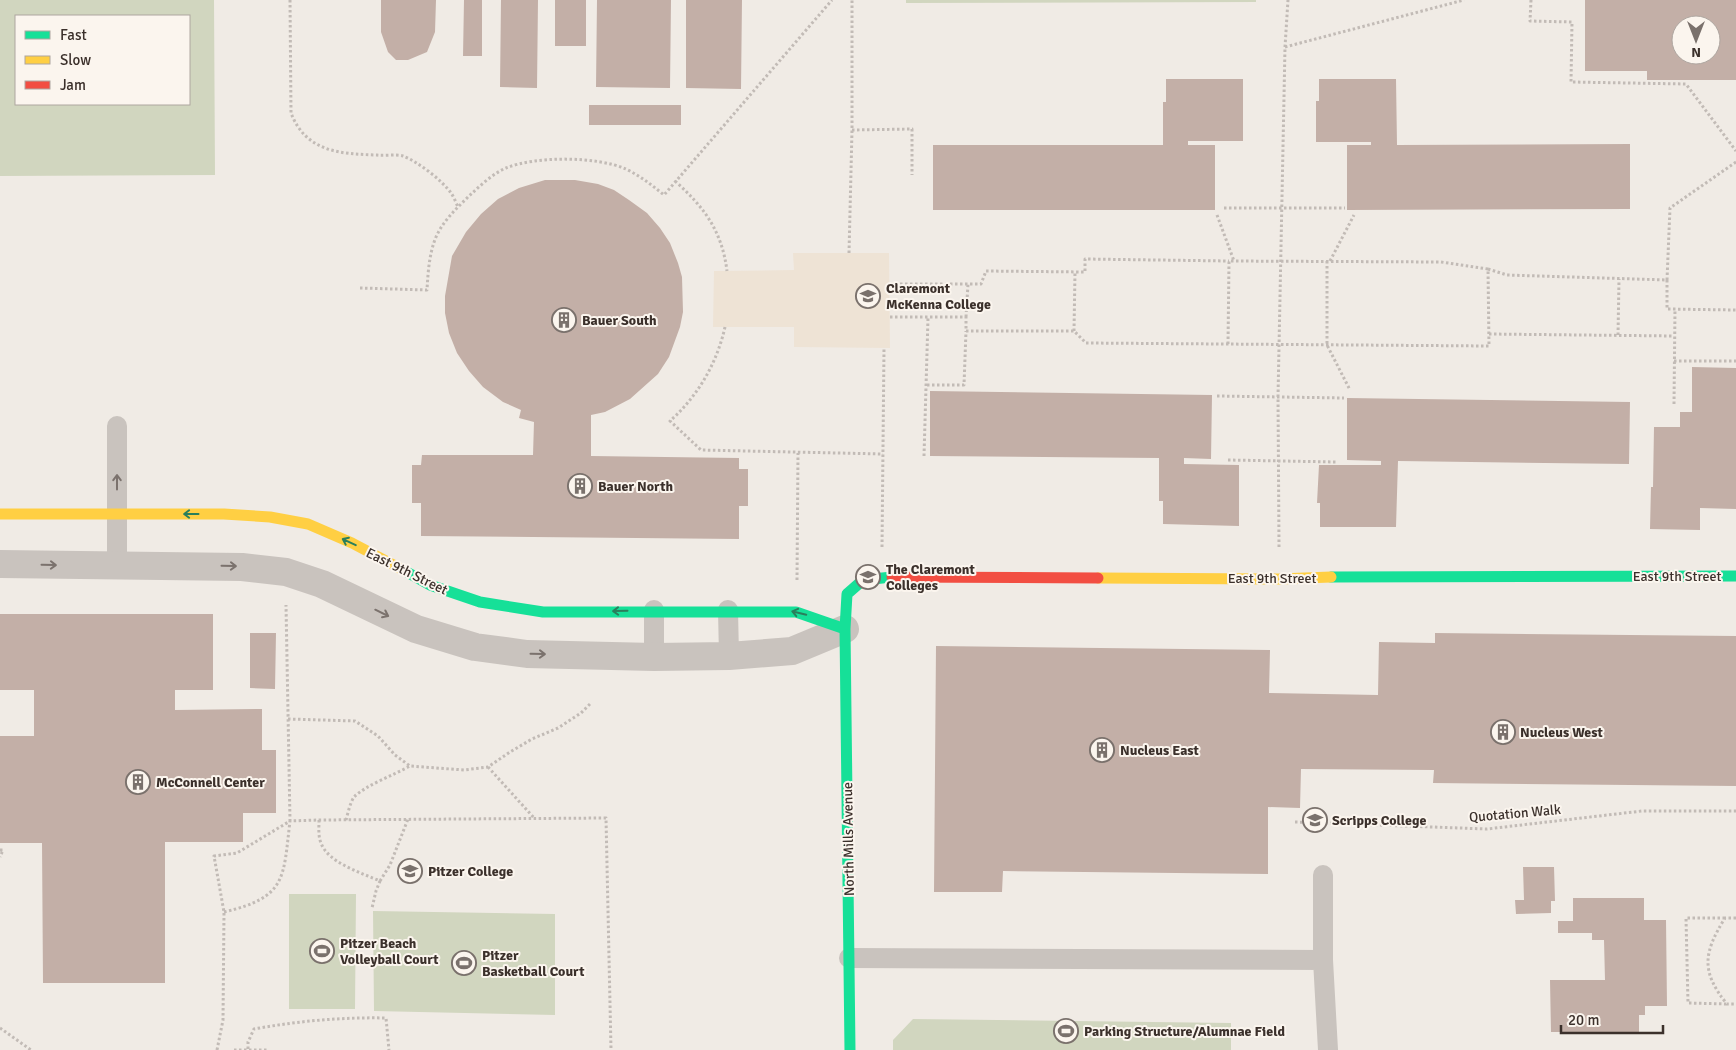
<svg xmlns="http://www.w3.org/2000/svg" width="1736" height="1050" viewBox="0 0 1736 1050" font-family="Signika,sans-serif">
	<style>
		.green { fill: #d1d6bf; fill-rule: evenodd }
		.plaza { fill: #eee3d5 }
		.building { fill: #c3afa7; fill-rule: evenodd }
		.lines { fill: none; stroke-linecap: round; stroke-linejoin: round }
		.path { stroke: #c2bbb6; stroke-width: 3; stroke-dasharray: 2.5 2.5; stroke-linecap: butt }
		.lane { stroke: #c9c3be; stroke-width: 20 }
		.street { stroke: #c9c3be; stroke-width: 28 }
		.fast { stroke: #16e098; stroke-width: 11 }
		.slow { stroke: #ffcf43; stroke-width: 11 }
		.jam { stroke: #f24e42; stroke-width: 11 }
		.oneway { stroke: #7b726d }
		.oneway2 { stroke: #2a7f5c }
		.labels { text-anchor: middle; stroke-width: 4; stroke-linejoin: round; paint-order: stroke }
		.poi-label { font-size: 14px; font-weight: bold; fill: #3b302b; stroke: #fbf5ee; text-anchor: start }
		.street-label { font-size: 14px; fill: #3b302b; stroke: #fbf5ee }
	</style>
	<rect width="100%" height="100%" fill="#f0ebe5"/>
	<path class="green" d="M 0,0 L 214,0 L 215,175 L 0,176 ZM 189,16 L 189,104 L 16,104 L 16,16 Z
		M 906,0 L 1256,0 L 1256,2 L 906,3 Z
		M 289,894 L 356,894 L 355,1009 L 289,1009 Z
		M 373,911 L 555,914 L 555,1015 L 374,1011 Z
		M 913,1019 L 1231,1023 L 1231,1050 L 893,1050 L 893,1040 Z"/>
	<path class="plaza" d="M 793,253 L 889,253 L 890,348 L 794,347 L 794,327 L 713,327 L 714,271 L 794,270 Z"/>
	<path class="building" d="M 381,0 L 436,0 L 435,32 L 427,52 L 408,60 L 396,60 L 388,52 L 381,32 Z
		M 464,0 L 482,0 L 482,56 L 463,56 Z
		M 501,0 L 538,0 L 537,88 L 500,87 Z
		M 555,0 L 586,0 L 586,46 L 555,46 Z
		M 597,0 L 671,0 L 670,88 L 596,87 Z
		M 686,0 L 742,0 L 741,89 L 686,88 Z
		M 1585,0 L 1736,0 L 1736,80 L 1647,80 L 1647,71 L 1585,71 ZM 1681,25 L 1711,25 L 1711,55 L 1681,55 Z
		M 1166,79 L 1243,79 L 1243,141 L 1188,141 L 1188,145 L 1215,145 L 1215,210 L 933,210 L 933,145 L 1163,145 L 1163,102 L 1166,102 Z
		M 1319,79 L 1396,79 L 1397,145 L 1630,144 L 1630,209 L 1347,210 L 1347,145 L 1371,145 L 1371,142 L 1316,142 L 1316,101 L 1319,101 Z
		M 589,105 L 681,105 L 681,125 L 589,125 Z
		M 545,180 L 575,180 L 598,184 L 614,190 L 629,200 L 647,213 L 660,228 L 670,243 L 678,263 L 682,277 L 683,312 L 680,327 L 669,357 L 658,374 L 630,399 L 605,412 L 591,415 L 591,456 L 739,458 L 739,469 L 748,469 L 748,506 L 739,506 L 739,539 L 421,536 L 421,503 L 412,503 L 412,465 L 421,465 L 422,455 L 533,455 L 534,422 L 519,418 L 521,410 L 503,402 L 483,387 L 469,371 L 457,353 L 449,333 L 445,313 L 445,296 L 452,256 L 466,232 L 481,214 L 498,199 L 519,188 Z
		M 1692,367 L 1736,368 L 1736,509 L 1700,508 L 1700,530 L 1650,529 L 1651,487 L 1653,487 L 1654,427 L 1680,427 L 1680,412 L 1692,412 Z
		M 930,391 L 1212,395 L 1211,459 L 1184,458 L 1184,464 L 1239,465 L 1239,526 L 1163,524 L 1163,501 L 1159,501 L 1159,458 L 930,456 Z
		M 1347,398 L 1630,402 L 1629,464 L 1398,461 L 1396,527 L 1320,527 L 1320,503 L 1317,503 L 1319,465 L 1381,465 L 1381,461 L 1347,460 Z
		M 0,614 L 213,614 L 213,690 L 175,690 L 175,710 L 262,709 L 262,750 L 276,750 L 276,813 L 243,813 L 243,842 L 165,842 L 165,983 L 43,983 L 42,843 L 0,843 L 0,736 L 34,736 L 34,690 L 0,690 Z
		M 250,633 L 276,633 L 275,689 L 250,688 Z
		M 1435,633 L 1736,636 L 1736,786 L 1433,783 L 1434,770 L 1301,769 L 1300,808 L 1268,807 L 1268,874 L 1003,871 L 1002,892 L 934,892 L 936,646 L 1270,650 L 1269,693 L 1378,695 L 1379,642 L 1435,643 Z
		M 1523,867 L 1554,867 L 1555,901 L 1551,901 L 1551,913 L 1516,914 L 1515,900 L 1524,900 Z
		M 1573,898 L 1644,898 L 1644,920 L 1666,920 L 1667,1006 L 1645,1006 L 1645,1015 L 1639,1015 L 1639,1032 L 1551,1032 L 1550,980 L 1605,980 L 1604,940 L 1592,940 L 1592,933 L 1558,933 L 1558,921 L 1573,921 Z"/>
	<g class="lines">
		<path class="path" d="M 290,0 L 291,113 C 306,152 340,154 377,155 C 385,156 396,154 403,156 C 417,161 443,181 451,193 C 454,197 456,203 458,207
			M 1531,0 L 1530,21 L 1572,22 L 1571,82 L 1686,84 L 1736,151
			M 1285,47 L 1464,0
			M 852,130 L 912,129 L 912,175
			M 675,181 C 704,207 722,231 727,271
			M 1224,208 L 1345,208
			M 1217,215 L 1234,261
			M 849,253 L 852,130 L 852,0
			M 1327,261 L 1327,345 L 1350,390
			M 1330,261 L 1354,215
			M 1488,269 L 1507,275 L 1667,280 L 1667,309 L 1736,310
			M 1667,280 L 1670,208 L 1736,162
			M 890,284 L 981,284 L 986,271 L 1085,272 L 1085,259 L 1229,261
			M 360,288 L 427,290 C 428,273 429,254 436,237 C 443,221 456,209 469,196 C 480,186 492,174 506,168 C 536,156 596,156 626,169 C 640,176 652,185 664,195 L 832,0
			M 890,317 L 966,317 L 966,331 L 1074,331 L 1086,343 L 1489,346 L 1488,269 L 1441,262 L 1229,261 L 1228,344
			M 966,317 L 968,284
			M 725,327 C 717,363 698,396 670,421 L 701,450 L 883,454
			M 1074,331 L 1075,272
			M 1489,334 L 1674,336
			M 1618,335 L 1619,279
			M 1674,361 L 1736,361
			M 927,385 L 964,385 L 966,331
			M 1217,396 L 1344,398
			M 1674,404 L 1675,309
			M 924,456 L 928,318
			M 1228,460 L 1337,462
			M 882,547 L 884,348
			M 1279,547 L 1278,397 L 1285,47 L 1288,0
			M 797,580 L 798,453
			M 288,719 L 355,721 L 378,736 L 395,755 L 410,766 L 464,770 L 488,767 L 510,752 L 532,739 L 558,728 L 581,713 L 591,703
			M 488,767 L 535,819
			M 319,820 C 319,828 318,836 321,843 C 328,863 362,873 380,881 L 376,891 L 372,908
			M 346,820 C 348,813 350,803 354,797 C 366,785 394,775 410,766
			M 1295,822 L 1487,829 L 1642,811 L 1736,811
			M 0,850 L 3,850 L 0,857
			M 380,881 L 390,865 L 408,819
			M 224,912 C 287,897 283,879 290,821 L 319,820 L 606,818 L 611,1050
			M 1725,918 L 1686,918 L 1688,1003 L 1727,1004
			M 1736,918 L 1725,918 C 1704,952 1700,971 1727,1004 L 1736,1004
			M 0,1028 L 31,1050
			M 248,1049 L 248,1042 L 254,1029 C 298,1021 342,1017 386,1018 L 389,1050
			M 217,1050 L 223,1020 L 224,912 L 214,856 L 237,853 L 290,821 L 286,605
			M 234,1050 L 269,1050"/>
		<path class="lane" d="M 117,426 L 117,565
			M 654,610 L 654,657
			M 728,610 L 729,656
			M 1323,875 L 1323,960 L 1328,1050
			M 849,958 L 1323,960"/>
		<path class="street" d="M 0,564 L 242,567 L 286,572 L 322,584 L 416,629 L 475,647 L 527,654 L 654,657 L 729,656 L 792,651 L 845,629"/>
		<path class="fast" d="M 405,571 L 430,585 L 480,602 L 543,612 L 796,612 L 845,629
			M 1331,577 L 1736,576
			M 850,1050 L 845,629 L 847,594 L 863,580 L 892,577"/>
		<path class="slow" d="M 0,514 L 224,514 L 270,517 L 308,524 L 352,543 L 405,571
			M 1098,578 L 1279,579 L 1331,577"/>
		<path class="jam" d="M 892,577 L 1098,578"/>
	</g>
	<defs><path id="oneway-shaft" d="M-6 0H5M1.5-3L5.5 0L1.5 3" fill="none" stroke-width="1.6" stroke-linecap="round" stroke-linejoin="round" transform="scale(1.25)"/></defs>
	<g class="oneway">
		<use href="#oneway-shaft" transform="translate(117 482) rotate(-90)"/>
		<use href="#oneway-shaft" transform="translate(49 565) rotate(1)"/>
		<use href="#oneway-shaft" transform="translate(229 566) rotate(1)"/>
		<use href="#oneway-shaft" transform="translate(382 613) rotate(26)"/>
		<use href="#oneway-shaft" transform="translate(538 654) rotate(1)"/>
	</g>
	<g class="oneway2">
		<use href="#oneway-shaft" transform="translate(191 514) rotate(180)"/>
		<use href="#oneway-shaft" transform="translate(349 542) rotate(-155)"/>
		<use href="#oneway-shaft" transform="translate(620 611) rotate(179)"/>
		<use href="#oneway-shaft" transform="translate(799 613) rotate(-166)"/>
	</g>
	<defs>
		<symbol id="university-ring" viewBox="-11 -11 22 22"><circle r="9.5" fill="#fbf5ee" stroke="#7a716c" stroke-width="1.5"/><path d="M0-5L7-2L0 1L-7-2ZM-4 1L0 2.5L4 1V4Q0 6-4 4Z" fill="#7a716c"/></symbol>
		<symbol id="building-ring" viewBox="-11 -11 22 22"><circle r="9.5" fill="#fbf5ee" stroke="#7a716c" stroke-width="1.5"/><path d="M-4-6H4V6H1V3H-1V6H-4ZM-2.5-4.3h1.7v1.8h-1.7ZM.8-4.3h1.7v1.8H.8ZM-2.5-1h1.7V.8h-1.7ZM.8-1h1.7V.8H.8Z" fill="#7a716c"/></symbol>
		<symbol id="stadium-ring" viewBox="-11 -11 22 22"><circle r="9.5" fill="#fbf5ee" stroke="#7a716c" stroke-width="1.5"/><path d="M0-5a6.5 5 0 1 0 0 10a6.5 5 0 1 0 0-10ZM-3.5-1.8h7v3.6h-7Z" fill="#7a716c"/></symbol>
	</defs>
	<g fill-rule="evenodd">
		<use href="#university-ring" x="854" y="282" width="28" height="28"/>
		<use href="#building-ring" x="550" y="306" width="28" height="28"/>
		<use href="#building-ring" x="566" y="472" width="28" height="28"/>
		<use href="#university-ring" x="854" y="563" width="28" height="28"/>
		<use href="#building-ring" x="1489" y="718" width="28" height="28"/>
		<use href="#building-ring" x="1088" y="736" width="28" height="28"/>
		<use href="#building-ring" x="124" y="768" width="28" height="28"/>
		<use href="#university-ring" x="1301" y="806" width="28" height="28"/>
		<use href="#university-ring" x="396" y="857" width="28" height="28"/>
		<use href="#stadium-ring" x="308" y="937" width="28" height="28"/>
		<use href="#stadium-ring" x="450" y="949" width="28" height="28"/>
		<use href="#stadium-ring" x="1052" y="1017" width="28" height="28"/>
	</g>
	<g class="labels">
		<g class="poi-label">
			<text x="886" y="293">Claremont<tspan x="886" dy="16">McKenna College</tspan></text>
			<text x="582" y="325">Bauer South</text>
			<text x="598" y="491">Bauer North</text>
			<text x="886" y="574">The Claremont<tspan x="886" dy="16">Colleges</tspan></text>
			<text x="1520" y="737">Nucleus West</text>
			<text x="1120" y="755">Nucleus East</text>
			<text x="156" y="787">McConnell Center</text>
			<text x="1332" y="825">Scripps College</text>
			<text x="428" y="876">Pitzer College</text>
			<text x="340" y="948">Pitzer Beach<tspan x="340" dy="16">Volleyball Court</tspan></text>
			<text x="482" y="960">Pitzer<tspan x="482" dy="16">Basketball Court</tspan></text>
			<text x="1084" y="1036">Parking Structure/Alumnae Field</text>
		</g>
		<g class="street-label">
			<text transform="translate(407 571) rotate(26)" y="5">East 9th Street</text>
			<text x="1677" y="581">East 9th Street</text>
			<text x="1272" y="583">East 9th Street</text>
			<text transform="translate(1515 813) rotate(-5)" y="5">Quotation Walk</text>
			<text transform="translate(848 839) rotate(-91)" y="5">North Mills Avenue</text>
		</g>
	</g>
	<rect x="15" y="15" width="175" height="90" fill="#fbf5ee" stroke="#aea6a0"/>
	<rect x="25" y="31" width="25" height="8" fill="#16e098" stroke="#aea6a0"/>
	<text x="60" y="40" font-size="15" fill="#3b302b">Fast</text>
	<rect x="25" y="56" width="25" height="8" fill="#ffcf43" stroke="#aea6a0"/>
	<text x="60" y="65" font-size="15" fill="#3b302b">Slow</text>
	<rect x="25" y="81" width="25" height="8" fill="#f24e42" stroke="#aea6a0"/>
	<text x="60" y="90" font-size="15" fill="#3b302b">Jam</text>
	<g transform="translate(1696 40) rotate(180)"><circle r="24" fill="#fbf5ee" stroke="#aea6a0"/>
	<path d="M0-4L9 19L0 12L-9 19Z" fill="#7a716c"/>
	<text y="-8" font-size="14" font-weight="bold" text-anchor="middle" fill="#3b302b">N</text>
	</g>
	<path d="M1561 1025v8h102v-8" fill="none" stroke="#3b302b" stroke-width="2.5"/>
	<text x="1568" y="1025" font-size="15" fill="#3b302b" stroke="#fbf5ee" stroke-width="4" paint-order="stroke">20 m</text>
</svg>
